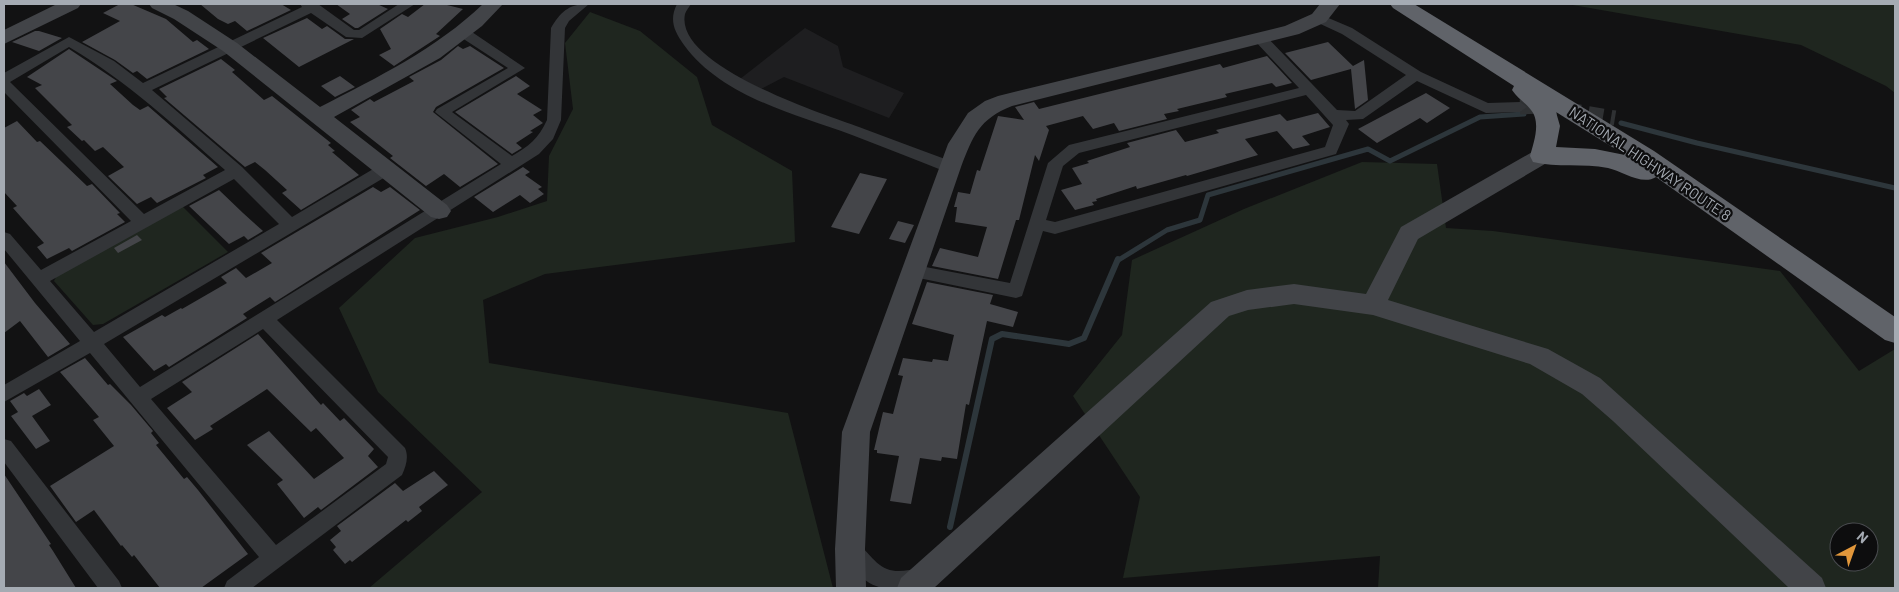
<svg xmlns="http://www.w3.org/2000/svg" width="1899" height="592" viewBox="0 0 1899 592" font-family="Barlow,sans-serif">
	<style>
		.built { fill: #1e1e20 }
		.green { fill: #1f261f; fill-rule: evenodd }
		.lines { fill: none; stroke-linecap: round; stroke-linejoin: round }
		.stream-far1 { stroke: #2d363b; stroke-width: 5 }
		.stream { stroke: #2d363b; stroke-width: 6 }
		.building { fill: #444549 }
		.street-tunnel { stroke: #2f3133; stroke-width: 15; stroke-dasharray: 15 8; stroke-linecap: butt }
		.street { fill: #333538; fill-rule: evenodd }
		.secondary { fill: #424448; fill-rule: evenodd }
		.highway { fill: #606369; fill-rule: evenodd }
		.labels { text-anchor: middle; stroke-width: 4.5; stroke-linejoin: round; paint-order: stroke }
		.street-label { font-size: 15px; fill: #a5abb3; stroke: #0d0d0e }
	</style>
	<rect width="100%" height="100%" fill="#121213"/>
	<path class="built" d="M 805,28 L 838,46 L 843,67 L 904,93 L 889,118 L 784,77 L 761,89 L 740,79 Z"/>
	<path class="green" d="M 1567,4 L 1895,4 L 1895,93 L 1886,86 L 1801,45 Z
		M 590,12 L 640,31 L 697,77 L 712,125 L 792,171 L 795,242 L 545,274 L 483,300 L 489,363 L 788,413 L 833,588 L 369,588 L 482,492 L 378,392 L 339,308 L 415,238 L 498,217 L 547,201 L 549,156 L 573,109 L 565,43 Z
		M 1362,162 L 1437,164 L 1446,228 L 1493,231 L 1780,271 L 1859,371 L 1895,349 L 1895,588 L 1378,588 L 1380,556 L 1123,578 L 1140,497 L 1073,396 L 1122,335 L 1132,260 L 1244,209 ZM 1839,532 L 1869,532 L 1869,562 L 1839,562 Z
		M 182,206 L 228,252 L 103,324 L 93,325 L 54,281 L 58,273 Z"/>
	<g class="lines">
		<path class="stream-far1" d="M 1621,123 L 1697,143 L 1895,188
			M 1117,261 L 1167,230 L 1200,220 L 1208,195 L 1368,149 L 1390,161 L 1480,117 L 1524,114"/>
		<path class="stream" d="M 950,527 L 992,339 L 1002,334 L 1069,344 L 1084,338 L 1118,259"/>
	</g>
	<path class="building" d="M 120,4 L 131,4 L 166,19 L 193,42 L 197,40 L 209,49 L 147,79 L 137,71 L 133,73 L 115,60 L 82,42 L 120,21 L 103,13 Z
		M 200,4 L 281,4 L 291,10 L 247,31 L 235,21 L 228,24 L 218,19 Z
		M 336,4 L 377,4 L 388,9 L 358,28 L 355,28 L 342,19 L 350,14 Z
		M 425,4 L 443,4 L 463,9 L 436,34 L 440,36 L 394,66 L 379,55 L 391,49 L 380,29 L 402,14 L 408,17 Z
		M 307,18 L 322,29 L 327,26 L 345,39 L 354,39 L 299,67 L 263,38 Z
		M 35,31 L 39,31 L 62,38 L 39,51 L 12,42 Z
		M 1328,42 L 1353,66 L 1364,60 L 1368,100 L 1355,109 L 1351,69 L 1311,80 L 1285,53 Z
		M 458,46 L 463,49 L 470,46 L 504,68 L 436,107 L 433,112 L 498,164 L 460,187 L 444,174 L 426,186 L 390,158 L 393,156 L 350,122 L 360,117 L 351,110 L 370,99 L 374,102 L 414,81 L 409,77 L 441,60 Z
		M 69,49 L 117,81 L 110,84 L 133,105 L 140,110 L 148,106 L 218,167 L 203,175 L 206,178 L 157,203 L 151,197 L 137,204 L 108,176 L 124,167 L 103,147 L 95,151 L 84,140 L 82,141 L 67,127 L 72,125 L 35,88 L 42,85 L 27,77 Z
		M 1267,56 L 1292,83 L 1276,87 L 1272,83 L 1225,94 L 1227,97 L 1177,109 L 1179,111 L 1164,114 L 1167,119 L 1119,131 L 1114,123 L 1093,129 L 1083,116 L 1046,126 L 1049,130 L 1039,161 L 1035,155 L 1019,220 L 1016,220 L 998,279 L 932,266 L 940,248 L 978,257 L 987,227 L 955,222 L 957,207 L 954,207 L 958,192 L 970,194 L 977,170 L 980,171 L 998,116 L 1024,120 L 1015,107 L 1034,102 L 1039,109 L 1220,64 L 1223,68 Z
		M 221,59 L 235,70 L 232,72 L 264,100 L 272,96 L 331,143 L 328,145 L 335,151 L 332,152 L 359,175 L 301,210 L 282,193 L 287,190 L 265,170 L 255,162 L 245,167 L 164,98 L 167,97 L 159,89 Z
		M 340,76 L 355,87 L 335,97 L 321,86 Z
		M 516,76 L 530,86 L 517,94 L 542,110 L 533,115 L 543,123 L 530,131 L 533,132 L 516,143 L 522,148 L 512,154 L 455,112 Z
		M 1426,93 L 1450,108 L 1427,123 L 1420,118 L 1377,143 L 1358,129 Z
		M 1318,113 L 1330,127 L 1302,136 L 1310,145 L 1293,149 L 1277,131 L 1245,139 L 1258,155 L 1187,176 L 1186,175 L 1137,189 L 1136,186 L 1096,199 L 1097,201 L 1092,202 L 1094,205 L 1075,210 L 1061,190 L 1082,184 L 1072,168 L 1089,163 L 1087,161 L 1130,147 L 1127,143 L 1176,130 L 1185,142 L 1219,133 L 1216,130 L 1280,114 L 1287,121 Z
		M 17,121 L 37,142 L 40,141 L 87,186 L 92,184 L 120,213 L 117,214 L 125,222 L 72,251 L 69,248 L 47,259 L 37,247 L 44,243 L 13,208 L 17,206 L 4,192 L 4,128 Z
		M 523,167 L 530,172 L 525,175 L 542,187 L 538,189 L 544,194 L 530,203 L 520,195 L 493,212 L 474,197 Z
		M 860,173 L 887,179 L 859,234 L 831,227 Z
		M 373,187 L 381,192 L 390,187 L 420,210 L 275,302 L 270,297 L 243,314 L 247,318 L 169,367 L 166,364 L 154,371 L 123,337 L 162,315 L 165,317 L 181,308 L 182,309 L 227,283 L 221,277 L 236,268 L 246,278 L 272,263 L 261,253 Z
		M 219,190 L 243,213 L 263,231 L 248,240 L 244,236 L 229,244 L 189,206 Z
		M 898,221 L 914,225 L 905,243 L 889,239 Z
		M 137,235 L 142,240 L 118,253 L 114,248 Z
		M 4,262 L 35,303 L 70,344 L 48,357 L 20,321 L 4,333 Z
		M 927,282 L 993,295 L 990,304 L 1018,312 L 1013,327 L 987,321 L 969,405 L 966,404 L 957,459 L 942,457 L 941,461 L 920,458 L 911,504 L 890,501 L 899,456 L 877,453 L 877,450 L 874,450 L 883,412 L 893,414 L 903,376 L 898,375 L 903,358 L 932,362 L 933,359 L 948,361 L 954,335 L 912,324 Z
		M 258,334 L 321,405 L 323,403 L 340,421 L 344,418 L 374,449 L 368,456 L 378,467 L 321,510 L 318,507 L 304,518 L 277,484 L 283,480 L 247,445 L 269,431 L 314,479 L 344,458 L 316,428 L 311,432 L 267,389 L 210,426 L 213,429 L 195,440 L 167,408 L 192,392 L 182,382 Z
		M 85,358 L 108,385 L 110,384 L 131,405 L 153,431 L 151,433 L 159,443 L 156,445 L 184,479 L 187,477 L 198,490 L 248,554 L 201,588 L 160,588 L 134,555 L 132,557 L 122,545 L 121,546 L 94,510 L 76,522 L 50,486 L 114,446 L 93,420 L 99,417 L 60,372 Z
		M 39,389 L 51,405 L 32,416 L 50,441 L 36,449 L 11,416 L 18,412 L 10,401 L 24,393 L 27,396 Z
		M 434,471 L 448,485 L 419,507 L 422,511 L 408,522 L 406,520 L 352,562 L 350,560 L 345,564 L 333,550 L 336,547 L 330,540 L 341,531 L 337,526 L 395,483 L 403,491 Z
		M 4,474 L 51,544 L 49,545 L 53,551 L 76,588 L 4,588 Z"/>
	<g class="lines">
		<path class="street-tunnel" d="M 1520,107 L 1543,106 L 1615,118"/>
		<path class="street" d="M 300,4 L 318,4 L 354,30 L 359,30 L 399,4 L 415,4 L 362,38 L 346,37 L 311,13 L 152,90 L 242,167 L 292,217 L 380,165 L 392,165 L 394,169 L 392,173 L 104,344 L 140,387 L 501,164 L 435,112 L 437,109 L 508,68 L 459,36 L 457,33 L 459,30 L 469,30 L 525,68 L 452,112 L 512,156 C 528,147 539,138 547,120 L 551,28 C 560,12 570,3 589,4 L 569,21 L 565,28 L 561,120 L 553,139 L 539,154 L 277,320 L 405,448 C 409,457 406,466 402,475 L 252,588 L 224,588 L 227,581 L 259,557 L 90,353 L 4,402 L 4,385 L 80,341 L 4,249 L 4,232 L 10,234 L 41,270 L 131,221 L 4,92 L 4,73 L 69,37 L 114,61 L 143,83 L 302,7 ZM 69,47 C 127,81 175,126 225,170 L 144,214 L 10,82 ZM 234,179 L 279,224 L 94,332 L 50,281 ZM 263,329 L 388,457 L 386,464 L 276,545 L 151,399 Z
			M 677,4 L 691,4 C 689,7 686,11 685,14 C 674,66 823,114 859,127 C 891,139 923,151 956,163 L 958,167 L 956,171 L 944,171 C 914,159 883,147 852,135 C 795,114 722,97 684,45 C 674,31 669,20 677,4 Z
			M 1319,14 L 1352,28 L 1421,72 L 1488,103 L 1520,102 L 1527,107 L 1520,112 L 1486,113 L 1417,81 L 1363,119 L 1346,120 L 1349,124 L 1336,154 L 1055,234 L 1043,231 L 1022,296 L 1016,298 L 909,276 L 906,271 L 909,266 L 915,265 L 1010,283 L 1048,163 L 1069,145 L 1299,88 L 1255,41 L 1253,38 L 1255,35 L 1265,35 L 1337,110 L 1355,111 L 1406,75 L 1342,34 L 1314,21 L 1312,18 L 1314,15 ZM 1306,95 L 1333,125 L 1325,147 L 1055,222 L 1046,220 L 1063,166 L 1079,153 Z
			M 4,439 L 11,441 L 119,581 L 122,588 L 98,588 L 4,462 Z
			M 850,539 C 865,545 872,563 887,569 C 902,575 917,565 931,571 L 934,578 L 931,585 C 921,589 913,588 903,588 C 897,588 889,589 883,588 C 865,585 846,565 839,549 L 843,542 Z"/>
		<path class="secondary" d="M 57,4 L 81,4 L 78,8 L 4,44 L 4,30 Z
			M 149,4 L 173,4 L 188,11 L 237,43 L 320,107 C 378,77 436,49 483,4 L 503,4 L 482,26 L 440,58 L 334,117 L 447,205 L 451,211 L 447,217 L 439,219 L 431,217 L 223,51 L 174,19 L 152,8 Z
			M 1320,4 L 1340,4 L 1326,22 L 1299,34 L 1012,106 C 979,119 973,136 961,167 L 870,432 L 865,549 L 866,588 L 836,588 L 835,549 L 842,432 L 948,144 L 968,113 L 985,101 L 998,96 L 1285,26 L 1312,14 Z
			M 1542,148 L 1550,151 L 1553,156 L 1550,161 L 1418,239 L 1388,300 L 1548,349 L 1600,378 L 1822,578 L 1826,588 L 1789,588 L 1613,421 L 1582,394 L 1530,364 L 1373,315 L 1294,304 L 1248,310 L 1229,316 L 934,588 L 897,588 L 901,578 L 1211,302 L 1247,290 L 1294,284 L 1366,294 L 1401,227 L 1534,151 Z"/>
		<path class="highway" d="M 1390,4 L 1414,4 L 1654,151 L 1895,317 L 1895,343 L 1885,340 L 1656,177 C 1642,186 1622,171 1608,168 C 1583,163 1557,168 1533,162 L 1530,156 C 1534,142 1541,122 1531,110 C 1525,102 1517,98 1512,90 L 1514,86 L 1393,8 ZM 1556,112 L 1625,155 L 1595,149 L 1556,147 L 1560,126 Z"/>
	</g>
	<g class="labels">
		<g class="street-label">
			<text transform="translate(1650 164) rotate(34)" y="5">NATIONAL HIGHWAY ROUTE 8</text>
		</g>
	</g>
	<rect width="1899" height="592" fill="none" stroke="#a5abb3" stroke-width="10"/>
	<g transform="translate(1854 547) rotate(41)"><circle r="24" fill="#0d0d0e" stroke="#4a4c50"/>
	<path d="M0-4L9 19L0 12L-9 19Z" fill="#e2973b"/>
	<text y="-8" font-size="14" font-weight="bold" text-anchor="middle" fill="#a5abb3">N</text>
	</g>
</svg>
